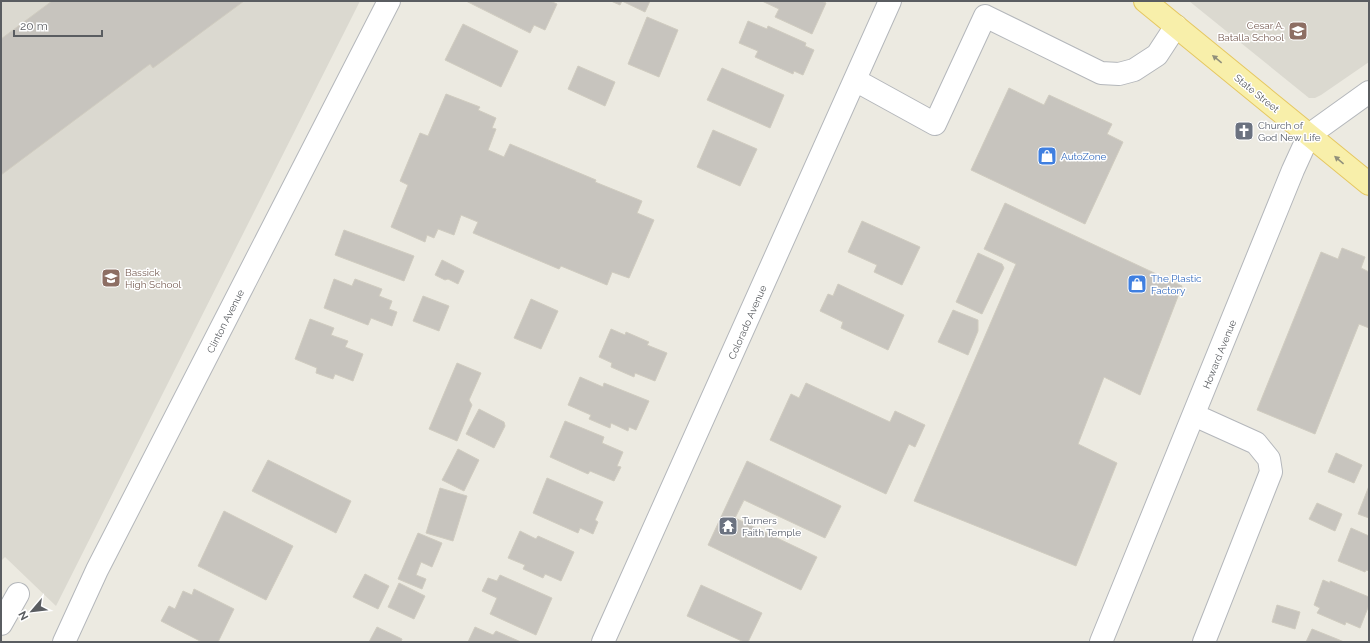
<svg xmlns="http://www.w3.org/2000/svg" width="1370" height="643" viewBox="0 0 1370 643" font-family="Raleway,sans-serif">
	<style>
		.education { fill: #dbd9d0 }
		.building { fill: #c7c4be; stroke: #d0ccc0 }
		.lines { fill: none; stroke-linecap: round; stroke-linejoin: round }
		.minor-casing { stroke: #b4b7bb; stroke-width: 24 }
		.major-casing { stroke: #e5c760; stroke-width: 24 }
		.minor { stroke: #fff; stroke-width: 22 }
		.major { stroke: #f8efaa; stroke-width: 22 }
		.oneway { fill: #91907b }
		.labels { text-anchor: middle; stroke-width: 3; stroke-linejoin: round; paint-order: stroke }
		.education-label { font-size: 10px; fill: #785e54; stroke: #fff; text-anchor: end }
		.street-label { font-size: 10px; fill: #5a5d61; stroke: #fff }
		.worship-label { font-size: 10px; fill: #5b616d; stroke: #fff; text-anchor: start }
		.shop-label { font-size: 10px; fill: #366cbe; stroke: #fff; text-anchor: start }
	</style>
	<rect width="100%" height="100%" fill="#eceae1"/>
	<path class="education" d="M 1,1 L 360,1 L 56,606 L 5,557 L 1,561 Z
		M 1189,1 L 1369,1 L 1369,62 L 1321,95 L 1315,98 L 1309,98 Z"/>
	<path class="building" d="M 52,1 L 244,1 L 153,68 L 150,64 L 1,175 L 1,39 Z
		M 466,1 L 550,1 L 557,4 L 545,30 L 534,25 L 530,33 Z
		M 611,1 L 650,1 L 645,12 L 622,1 L 620,5 Z
		M 762,1 L 821,1 L 826,3 L 812,34 L 775,17 L 779,9 Z
		M 647,17 L 678,30 L 659,77 L 628,64 Z
		M 748,21 L 767,29 L 768,26 L 806,43 L 805,46 L 814,50 L 803,75 L 794,71 L 793,74 L 755,57 L 758,51 L 739,43 Z
		M 463,24 L 518,51 L 501,87 L 445,60 Z
		M 578,66 L 615,82 L 605,106 L 568,89 Z
		M 722,68 L 784,95 L 770,128 L 707,100 Z
		M 1009,88 L 1044,105 L 1049,95 L 1112,124 L 1107,134 L 1123,142 L 1085,224 L 971,170 Z
		M 446,94 L 480,107 L 478,110 L 496,118 L 492,128 L 496,129 L 488,150 L 504,157 L 510,144 L 596,180 L 595,182 L 642,201 L 637,213 L 654,220 L 629,278 L 612,272 L 607,285 L 561,266 L 559,269 L 473,233 L 478,222 L 461,215 L 454,235 L 438,229 L 434,238 L 427,235 L 425,242 L 391,227 L 408,185 L 400,181 L 420,133 L 428,136 Z
		M 713,130 L 757,149 L 740,186 L 697,167 Z
		M 1005,203 L 1182,286 L 1140,395 L 1104,377 L 1078,444 L 1117,463 L 1076,566 L 914,501 L 1016,264 L 984,249 Z
		M 862,221 L 920,247 L 902,285 L 874,272 L 877,265 L 848,252 Z
		M 344,230 L 414,256 L 404,281 L 335,255 Z
		M 1342,248 L 1365,257 L 1361,268 L 1369,272 L 1369,328 L 1359,324 L 1315,434 L 1257,410 L 1321,252 L 1338,259 Z
		M 978,253 L 1002,264 L 1004,268 L 982,314 L 956,302 Z
		M 442,260 L 464,271 L 458,284 L 448,279 L 445,280 L 435,275 Z
		M 334,279 L 352,286 L 355,279 L 382,289 L 379,296 L 392,301 L 389,309 L 397,312 L 392,326 L 371,318 L 368,325 L 324,308 Z
		M 838,284 L 904,315 L 888,350 L 841,328 L 843,322 L 820,311 L 828,294 L 833,296 Z
		M 423,296 L 449,306 L 439,331 L 413,321 Z
		M 531,299 L 558,311 L 541,349 L 514,338 Z
		M 953,310 L 978,320 L 978,331 L 968,355 L 938,342 Z
		M 310,319 L 334,328 L 331,335 L 348,341 L 345,347 L 363,354 L 353,381 L 335,374 L 333,379 L 316,373 L 317,368 L 295,359 Z
		M 611,329 L 625,335 L 626,332 L 649,342 L 647,345 L 667,353 L 655,381 L 635,373 L 634,377 L 611,367 L 612,363 L 599,357 Z
		M 457,363 L 481,373 L 469,400 L 472,405 L 457,441 L 429,429 Z
		M 580,377 L 603,387 L 604,383 L 649,401 L 636,430 L 629,427 L 628,431 L 611,423 L 610,428 L 589,419 L 591,415 L 568,405 Z
		M 806,383 L 890,422 L 895,411 L 925,425 L 915,447 L 909,444 L 886,494 L 770,440 L 791,394 L 799,398 Z
		M 479,409 L 504,422 L 505,426 L 494,448 L 466,434 Z
		M 565,421 L 604,437 L 602,443 L 623,452 L 617,466 L 621,467 L 614,481 L 590,471 L 588,474 L 550,457 Z
		M 458,449 L 479,460 L 464,491 L 442,480 Z
		M 1336,453 L 1362,465 L 1354,483 L 1328,472 Z
		M 268,460 L 351,501 L 336,533 L 252,491 Z
		M 747,461 L 841,506 L 825,538 L 744,500 L 735,518 L 817,557 L 801,590 L 708,545 Z
		M 547,478 L 603,502 L 595,520 L 598,522 L 593,534 L 580,528 L 578,533 L 533,513 Z
		M 1369,486 L 1369,518 L 1358,514 Z
		M 440,488 L 467,496 L 453,541 L 426,533 Z
		M 1317,503 L 1342,514 L 1335,531 L 1309,519 Z
		M 224,511 L 293,546 L 266,600 L 198,566 Z
		M 1351,528 L 1369,536 L 1369,571 L 1366,570 L 1365,572 L 1338,561 Z
		M 520,531 L 536,539 L 538,536 L 574,552 L 561,581 L 545,574 L 543,578 L 523,569 L 525,565 L 508,558 Z
		M 418,533 L 442,543 L 432,567 L 421,562 L 416,575 L 426,579 L 422,589 L 398,579 Z
		M 365,574 L 389,586 L 378,609 L 353,597 Z
		M 500,575 L 552,598 L 536,635 L 490,614 L 497,598 L 482,591 L 488,578 L 497,581 Z
		M 1323,580 L 1330,583 L 1330,581 L 1369,597 L 1369,605 L 1360,628 L 1346,622 L 1345,625 L 1317,613 L 1320,608 L 1314,605 Z
		M 399,583 L 425,596 L 414,619 L 388,607 Z
		M 701,585 L 762,613 L 748,642 L 744,642 L 687,616 Z
		M 194,589 L 234,609 L 218,642 L 202,642 L 161,621 L 169,606 L 175,609 L 183,591 L 192,595 Z
		M 1277,605 L 1300,612 L 1295,629 L 1272,622 Z
		M 377,627 L 402,639 L 401,642 L 369,642 Z
		M 475,627 L 493,635 L 496,631 L 521,642 L 468,642 Z
		M 1312,629 L 1337,639 L 1344,642 L 1306,642 Z"/>
	<g class="lines">
		<defs>
			<path id="minor" d="M 855,80 L 935,124 L 985,16 L 1101,73 L 1119,74 L 1134,70 L 1157,55 L 1176,26
				M 1194,415 L 1256,443 L 1269,459 L 1271,472 L 1204,642
				M 1,624 L 18,594
				M 64,642 L 97,570 L 389,1
				M 603,642 L 890,1
				M 1101,642 L 1293,170 L 1309,135 L 1369,92"/>
			<path id="major" d="M 1145,1 L 1369,184"/>
		</defs>
		<use href="#minor" class="minor-casing"/>
		<use href="#major" class="major-casing"/>
		<use href="#minor" class="minor"/>
		<use href="#major" class="major"/>
	</g>
	<defs><path id="oneway-solid" d="M-6-.8H1V-3.2L6.5 0L1 3.2V.8H-6Z"/></defs>
	<g class="oneway">
		<use href="#oneway-solid" transform="translate(1217 59) rotate(-141)"/>
		<use href="#oneway-solid" transform="translate(1339 160) rotate(-140)"/>
	</g>
	<defs>
		<symbol id="school-square" viewBox="-11 -11 22 22"><rect x="-9" y="-9" width="18" height="18" rx="4" fill="#8d6e63" stroke="#fff"/><path d="M0-5L7-2L0 1L-7-2ZM-4 1L0 2.5L4 1V4Q0 6-4 4Z" fill="#fff"/></symbol>
		<symbol id="church-square" viewBox="-11 -11 22 22"><rect x="-9" y="-9" width="18" height="18" rx="4" fill="#6b7280" stroke="#fff"/><path d="M-1.2-6h2.4v3.5h3.3v2.4h-3.3V6h-2.4V-.1h-3.3v-2.4h3.3Z" fill="#fff"/></symbol>
		<symbol id="shop-square" viewBox="-11 -11 22 22"><rect x="-9" y="-9" width="18" height="18" rx="4" fill="#3f7fe0" stroke="#fff"/><path d="M-5-2.5h2.3a2.7 3.5 0 0 1 5.4 0H5L5.5 6h-11ZM-1.5-2.5h3a1.5 2.3 0 0 0-3 0Z" fill="#fff"/></symbol>
		<symbol id="temple-square" viewBox="-11 -11 22 22"><rect x="-9" y="-9" width="18" height="18" rx="4" fill="#6b7280" stroke="#fff"/><path d="M0-6L5-2H3V0L6.5 2.5H4V6H1.5V3h-3V6H-4V2.5H-6.5L-3 0V-2H-5Z" fill="#fff"/></symbol>
	</defs>
	<g fill-rule="evenodd">
		<use href="#school-square" x="1287" y="20" width="22" height="22"/>
		<use href="#church-square" x="1233" y="120" width="22" height="22"/>
		<use href="#shop-square" x="1036" y="145" width="22" height="22"/>
		<use href="#school-square" x="100" y="267" width="22" height="22"/>
		<use href="#shop-square" x="1126" y="273" width="22" height="22"/>
		<use href="#temple-square" x="717" y="515" width="22" height="22"/>
	</g>
	<g class="labels">
		<g class="education-label">
			<text x="1284" y="29">Cesar A.<tspan x="1284" dy="12">Batalla School</tspan></text>
			<text x="125" y="276" text-anchor="start">Bassick<tspan x="125" dy="12">High School</tspan></text>
		</g>
		<g class="street-label">
			<text transform="translate(1257 93) rotate(39)" y="4">State Street</text>
			<text transform="translate(225 321) rotate(-63)" y="4">Clinton Avenue</text>
			<text transform="translate(747 322) rotate(-66)" y="4">Colorado Avenue</text>
			<text transform="translate(1219 354) rotate(-68)" y="4">Howard Avenue</text>
		</g>
		<g class="worship-label">
			<text x="1258" y="129">Church of<tspan x="1258" dy="12">God New Life</tspan></text>
			<text x="742" y="524">Turners<tspan x="742" dy="12">Faith Temple</tspan></text>
		</g>
		<g class="shop-label">
			<text x="1061" y="160">AutoZone</text>
			<text x="1151" y="282">The Plastic<tspan x="1151" dy="12">Factory</tspan></text>
		</g>
	</g>
	<rect width="1370" height="643" fill="none" stroke="#5a5d61" stroke-width="4"/>
	<g transform="translate(32 611) rotate(242)" stroke="#ffffff" stroke-width="3" paint-order="stroke">
	<path d="M0-3L7 15L0 10L-7 15Z" fill="#5a5d61"/>
	<text y="-6" font-size="11" font-weight="bold" text-anchor="middle" fill="#5a5d61">N</text>
	</g>
	<path d="M14 30v6h88v-6" fill="none" stroke="#5a5d61" stroke-width="2"/>
	<text x="20" y="30" font-size="12" fill="#5a5d61" stroke="#ffffff" stroke-width="3" paint-order="stroke">20 m</text>
</svg>
